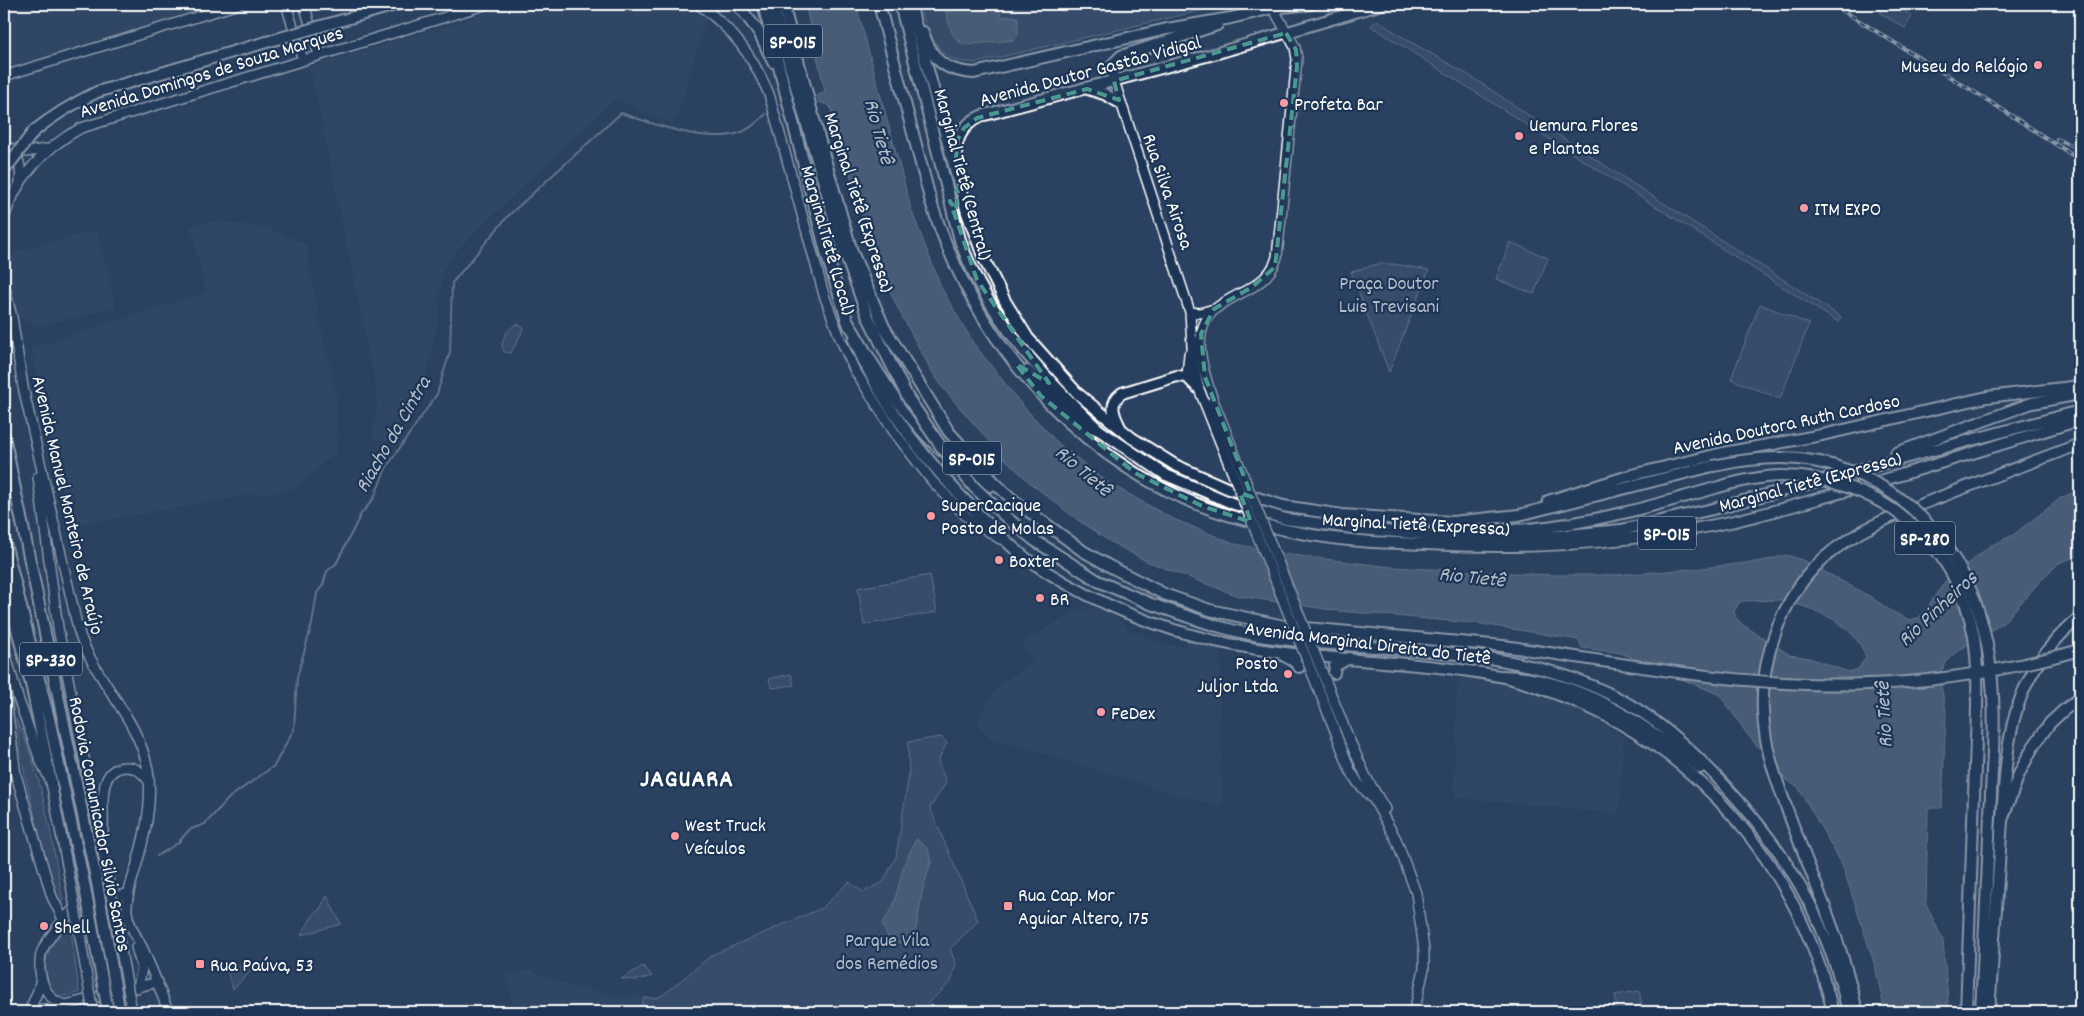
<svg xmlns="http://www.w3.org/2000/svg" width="2084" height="1016" viewBox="0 0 2084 1016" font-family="Dekko,sans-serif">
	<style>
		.built { fill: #394e6c }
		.green { fill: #465975; stroke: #a2acba }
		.water { fill: #6d7d92; stroke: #a7b1be; fill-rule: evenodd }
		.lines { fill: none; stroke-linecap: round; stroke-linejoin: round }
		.stream { stroke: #a7b1be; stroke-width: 2 }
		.secondary-casing { stroke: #fff; stroke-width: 12 }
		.trunk-casing { stroke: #fff; stroke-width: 14 }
		.motorway-casing { stroke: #fff; stroke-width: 14 }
		.secondary { stroke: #1d3557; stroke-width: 9 }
		.trunk { stroke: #1d3557; stroke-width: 10 }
		.motorway { stroke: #1d3557; stroke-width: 10 }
		.rail-casing { stroke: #fff; stroke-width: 4 }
		.rail { stroke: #1d3557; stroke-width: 2; stroke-dasharray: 5.5; stroke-linecap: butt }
		.secondary-bridge-casing { stroke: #fff; stroke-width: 12; stroke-linecap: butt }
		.trunk-bridge-casing { stroke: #fff; stroke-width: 14; stroke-linecap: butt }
		.motorway-bridge-casing { stroke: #fff; stroke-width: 14; stroke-linecap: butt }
		.secondary-bridge { stroke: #1d3557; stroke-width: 9 }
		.trunk-bridge { stroke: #1d3557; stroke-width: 10 }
		.motorway-bridge { stroke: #1d3557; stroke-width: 10 }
		.marked { fill: none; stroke: #4b9892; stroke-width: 4; stroke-dasharray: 10 6; stroke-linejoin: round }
		.poi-dot { fill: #ff9aa2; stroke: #1d3557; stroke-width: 2 }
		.labels { text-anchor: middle; stroke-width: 4.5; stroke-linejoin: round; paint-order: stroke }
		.shield { fill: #1d3557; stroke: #bbc2cd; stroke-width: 1 }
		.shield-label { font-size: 19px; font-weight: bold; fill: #fff }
		.poi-label { font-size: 20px; fill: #fff; stroke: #1d3557; text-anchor: start }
		.street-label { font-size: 20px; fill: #fff; stroke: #1d3557 }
		.park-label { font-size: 20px; fill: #b5bdc8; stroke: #1d3557 }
		.water-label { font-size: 21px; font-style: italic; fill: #b6bec8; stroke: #1d3557 }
		.district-label { font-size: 25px; font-weight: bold; letter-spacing: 1px; fill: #fff; stroke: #1d3557 }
	</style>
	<rect width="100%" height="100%" fill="#2a4161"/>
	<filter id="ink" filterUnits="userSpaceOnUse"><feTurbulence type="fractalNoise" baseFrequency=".02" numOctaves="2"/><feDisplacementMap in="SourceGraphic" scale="10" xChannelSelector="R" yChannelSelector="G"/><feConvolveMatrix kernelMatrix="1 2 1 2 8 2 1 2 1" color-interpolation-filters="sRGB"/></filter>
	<g filter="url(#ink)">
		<path class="built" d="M 4,4 L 217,4 L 4,69 Z
			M 517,4 L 677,4 L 706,19 L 679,111 L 672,124 L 615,98 L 454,253 L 442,273 L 436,331 L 425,381 L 388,442 L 373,439 L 377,401 L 375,383 L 310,67 Z
			M 215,221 L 267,228 L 306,244 L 318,314 L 337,396 L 337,451 L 295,488 L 70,526 L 31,348 L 207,292 L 190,226 Z
			M 98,230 L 116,307 L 40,326 L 23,320 L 15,310 L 8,274 L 9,253 Z
			M 1085,608 L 1094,608 L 1112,615 L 1123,623 L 1128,630 L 1167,645 L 1181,646 L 1192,642 L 1203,643 L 1219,649 L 1222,808 L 986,736 L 978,722 L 987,702 L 1001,683 L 1034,662 L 1022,643 L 1072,613 Z
			M 1464,676 L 1506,684 L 1571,706 L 1624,737 L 1619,814 L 1454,797 L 1457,681 Z
			M 530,970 L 568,985 L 615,996 L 633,995 L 644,998 L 640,1012 L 515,1012 L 504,974 Z"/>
		<path class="green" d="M 919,4 L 1229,4 L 975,63 C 969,62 961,62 955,60 C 935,53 923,22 919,4 Z
			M 1886,4 L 1893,4 L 1912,16 L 1905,28 L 1880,13 Z
			M 1377,20 C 1410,44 1447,61 1481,83 C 1599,164 1721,239 1841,317 L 1838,322 L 1371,26 Z
			M 1510,242 L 1548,258 L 1534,294 L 1496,279 Z
			M 1377,264 L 1393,264 L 1429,270 L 1389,372 L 1351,272 Z
			M 1760,304 L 1809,324 L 1780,399 L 1731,379 Z
			M 517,324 L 524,328 L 511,353 L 504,352 C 498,342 508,328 517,324 Z
			M 930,575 L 937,612 L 864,625 L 858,588 Z
			M 791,674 L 794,685 L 772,688 L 769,679 Z
			M 16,719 C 44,777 52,843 64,906 L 60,908 L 49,873 L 25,776 Z
			M 941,737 L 947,743 L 938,760 L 946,783 L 930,808 L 978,921 L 950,949 L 956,964 L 951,982 L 918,1012 L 640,1012 L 644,998 L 656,998 L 663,995 L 712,955 L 822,908 L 849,882 L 863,892 L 883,882 L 896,857 L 909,774 L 908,742 Z
			M 327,896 L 341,924 L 301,935 L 316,911 L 318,912 Z
			M 67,924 L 70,924 L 71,930 L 79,992 C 73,994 62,998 56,995 C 50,993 49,988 47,982 C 41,964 50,940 66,929 Z
			M 260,962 L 233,989 L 227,970 Z
			M 643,966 L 652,976 L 638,980 L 621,979 Z
			M 1639,991 L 1642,1005 L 1617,1010 L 1615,995 Z"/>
		<path class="water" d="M 805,4 L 856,4 L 912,212 L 942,289 L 974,344 L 1022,405 L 1059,444 L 1109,483 L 1171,518 L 1235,544 L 1292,555 L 1391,567 L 1553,575 L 1615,575 L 1693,569 L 1763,561 L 1787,555 L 1805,561 L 1871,597 L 1891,611 L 1910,620 L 1918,618 L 1924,612 L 1946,580 L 1990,546 L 2013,535 L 2061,498 L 2080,489 L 2080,555 L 2059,563 L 2043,578 L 2003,623 L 1961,649 L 1947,661 L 1939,675 L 1946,711 L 1942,808 L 1928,808 L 1926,904 L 1943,940 L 1949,1012 L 1885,1012 L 1875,966 L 1842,864 L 1798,787 L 1786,780 L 1747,734 L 1720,695 L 1621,653 L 1582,648 L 1579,640 L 1482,624 L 1339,611 L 1238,596 L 1146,561 L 1109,541 L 1075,518 L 1030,483 L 999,453 L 942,387 L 930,368 L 898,309 L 872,249 L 830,106 L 819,102 L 817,96 L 825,91 ZM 1780,600 C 1814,608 1854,622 1866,657 L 1858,669 L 1849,672 L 1809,658 L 1790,655 L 1743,625 L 1736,618 L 1734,612 L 1738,604 L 1742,601 Z
			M 944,4 L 998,4 L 1001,17 L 1015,16 L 1018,18 L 1018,35 L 1013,40 L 964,45 C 949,38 948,18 944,4 Z
			M 916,839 L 928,849 L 931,862 L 923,889 L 916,929 L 906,941 L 897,943 L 888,937 L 882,924 L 893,907 L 904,865 Z"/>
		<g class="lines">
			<path class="stream" d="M 157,856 L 178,843 L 189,830 L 205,824 L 230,797 L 274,766 L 294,729 L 297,677 L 312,624 L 317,593 L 323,585 L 327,571 L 336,564 L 361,514 L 374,498 L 386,468 L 437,394 L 450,352 L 452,283 L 508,216 L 621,113 C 653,124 710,145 742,132 C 752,128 758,121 766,114"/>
			<defs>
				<path id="secondary" d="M 286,4 L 303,60
					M 304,4 L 319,55
					M 698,4 C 733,29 752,55 769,94 L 824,295 L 840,338 L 854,369 L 894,432 L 932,481 L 967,517 L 1000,539
					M 4,76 L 239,4
					M 1114,81 L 1190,312 L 1193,363 L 1199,389
					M 4,144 C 18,155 22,163 20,181
					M 13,149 L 25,152 L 47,149
					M 4,218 C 17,177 44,148 81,128 L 488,4
					M 4,285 L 12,317 L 23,387 L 78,629 C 93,679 139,718 148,770 C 153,803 145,835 136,867 C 132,881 126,896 127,911 C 128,925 137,937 143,949 C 152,970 161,990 168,1012
					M 1190,312 L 1200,313 L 1214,309
					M 1187,377 L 1189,354
					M 1213,400 C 1204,373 1189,333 1214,310 C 1226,299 1244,293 1257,284 C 1267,277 1274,269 1277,257 L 1297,59 L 1295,47 L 1273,8
					M 38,477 L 58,628 L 108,878
					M 4,649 L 18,698 L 40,760 L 51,782 L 73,896
					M 4,684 L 16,775 L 52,897 L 63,919
					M 1334,728 L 1350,770 L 1358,783 L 1374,800 L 1396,839 L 1416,893 L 1424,950 L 1424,969 L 1414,1012
					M 1349,739 L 1366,777 L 1385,809
					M 103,832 C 105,812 95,769 125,767 C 135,766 142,772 148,780
					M 136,947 L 142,968 L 138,988
					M 65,1005 C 44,1000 37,974 41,954 C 43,945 67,913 76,908 C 90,898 112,897 128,894
					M 28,1012 L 65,1005 L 158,982
					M 29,1012 L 39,988 L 41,976"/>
				<path id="trunk" d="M 737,4 L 759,32 L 773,62
					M 763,4 L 827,256 L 849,326
					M 900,4 L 960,240 C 986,315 1042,376 1099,430
					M 910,4 L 967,213 L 985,261 L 1005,301 L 1028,338 L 1078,394 L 1132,438 L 1175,465 L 1229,489 L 1283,506 L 1342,515 L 1452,522 L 1519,515 L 1713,466
					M 318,27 L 399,4
					M 923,32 C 932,60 944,71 974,73 L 1167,29 L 1231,18 L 1273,8 L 1311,4
					M 1114,81 L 1111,66 L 1121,56 L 1217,25
					M 1088,89 L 1104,94 L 1120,103
					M 34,131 C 54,115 74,103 97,92 L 280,38
					M 958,165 C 952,144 961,125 981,116 L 1214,54 L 1382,4
					M 854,340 C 883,408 928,464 980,516 C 995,530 1011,547 1027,559 C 1078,594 1136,620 1195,636 C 1295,663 1399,657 1499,676 C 1518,679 1537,687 1554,693 C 1697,745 1798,866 1833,1012
					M 1120,427 C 1114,415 1108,403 1122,393 L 1177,376 L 1187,377 L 1198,388
					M 1548,501 L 1632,475 L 1723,453 L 1822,435 L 1987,397 L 2080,386
					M 1283,655 L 1294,661 L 1299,667
					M 1334,673 L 1335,666 L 1349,658
					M 1981,1012 L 1992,771
					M 1989,1012 L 2002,820 L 2019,774 L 2033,747 L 2050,723 L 2064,710 L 2080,698"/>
				<path id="motorway" d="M 772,4 L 841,242 L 867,315 L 890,362
					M 783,4 L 822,149 L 852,252 L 884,327 L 949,432 L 995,483 L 1012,499 L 1083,551 L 1111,567 L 1164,594 L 1210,610 L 1284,626 L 1503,646
					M 879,4 L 931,202 C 979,353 1092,481 1249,521 C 1285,531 1323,538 1360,541 C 1382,543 1404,543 1426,544 C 1528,550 1630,543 1730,522 C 1766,514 1803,503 1839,493 C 1920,470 2000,444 2080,420
					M 846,318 C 873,366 901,413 941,450
					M 1027,371 L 1084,425 L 1099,430 L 1166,475 L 1234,504 L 1286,519 L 1359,529 L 1478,538 L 1526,539 L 1621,530 L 1713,509 L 2080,411
					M 4,436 L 97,883
					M 1896,453 L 2032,403 L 2080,394
					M 953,459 L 990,486
					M 1468,531 C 1488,531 1508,531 1528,529 C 1597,523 1663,503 1729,484
					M 4,539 L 50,723 L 85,888
					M 4,578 L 32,688 L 51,782
					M 1151,604 C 1189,617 1226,631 1266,637 C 1388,655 1521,640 1632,706 C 1672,730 1707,765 1737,799 C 1792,860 1831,932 1848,1012
					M 1503,676 C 1579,679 1642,722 1700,768
					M 2002,820 C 2007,736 2011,674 2080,617
					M 1857,1012 C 1840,928 1798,850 1773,768 C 1761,730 1759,688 1770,650 C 1779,616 1797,582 1824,558 C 1858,528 1902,512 1943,496 C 1989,478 2035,461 2080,444
					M 1966,1012 L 1976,740"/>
			</defs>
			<use href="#secondary" class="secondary-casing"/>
			<use href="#trunk" class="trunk-casing"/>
			<use href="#motorway" class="motorway-casing"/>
			<use href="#secondary" class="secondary"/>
			<use href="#trunk" class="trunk"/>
			<use href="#motorway" class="motorway"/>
			<defs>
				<path id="rail" d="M 1832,4 L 1992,103 L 2080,160
					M 2057,139 L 2080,149"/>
			</defs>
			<use href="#rail" class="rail-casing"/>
			<use href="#rail" class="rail"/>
			<defs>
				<path id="secondary-bridge" d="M 1199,389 L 1334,728
					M 1213,400 L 1349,739
					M 108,878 L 131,1006
					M 73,896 L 93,1012"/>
				<path id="trunk-bridge" d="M 280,38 L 318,27
					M 4,171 L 34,131
					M 1713,466 C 1736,461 1758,458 1781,458 C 1881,459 1960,533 1983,627 C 1995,674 1995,723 1992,771"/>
				<path id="motorway-bridge" d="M 890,362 L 908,398 L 940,445 L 974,487 L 1007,518 L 1034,540 L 1098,581 L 1151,604
					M 1729,484 C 1746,480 1764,476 1781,476 C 1878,476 1958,542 1974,637 C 1979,671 1977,706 1976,740
					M 1503,646 C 1622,663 1748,689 1868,684 C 1939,682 2012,669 2080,650
					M 97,883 L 119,1008
					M 85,888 L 108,1011"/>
			</defs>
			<use href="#secondary-bridge" class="secondary-bridge-casing"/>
			<use href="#trunk-bridge" class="trunk-bridge-casing"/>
			<use href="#motorway-bridge" class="motorway-bridge-casing"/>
			<use href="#secondary-bridge" class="secondary-bridge"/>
			<use href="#trunk-bridge" class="trunk-bridge"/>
			<use href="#motorway-bridge" class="motorway-bridge"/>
		</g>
	</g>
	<path d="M0 0H2084V1016H0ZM 1286,33 L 1296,50 L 1297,66 L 1275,267 L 1252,287 L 1214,309 L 1201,334 L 1205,377 L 1252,497 L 1240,493 L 1251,522 L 1202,506 L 1135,473 L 1041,396 L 1016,364 L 1049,383 L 977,280 L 950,201 L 956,210 L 960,174 L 956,158 L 958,139 L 964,128 L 977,118 L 1087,89 L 1119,100 L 1114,81 Z" fill="#2a4161" fill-opacity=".55" fill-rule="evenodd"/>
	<path class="marked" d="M 1286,33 L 1296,50 L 1297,66 L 1275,267 L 1252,287 L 1214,309 L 1201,334 L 1205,377 L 1252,497 L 1240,493 L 1251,522 L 1202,506 L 1135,473 L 1041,396 L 1016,364 L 1049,383 L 977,280 L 950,201 L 956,210 L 960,174 L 956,158 L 958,139 L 964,128 L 977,118 L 1087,89 L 1119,100 L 1114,81 Z"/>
	<g class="poi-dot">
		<circle cx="2038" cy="65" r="5"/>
		<circle cx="1284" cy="103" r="5"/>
		<circle cx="1519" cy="136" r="5"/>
		<circle cx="1804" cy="208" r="5"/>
		<circle cx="931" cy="516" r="5"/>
		<circle cx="999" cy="560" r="5"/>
		<circle cx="1040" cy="598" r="5"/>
		<circle cx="1288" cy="674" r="5"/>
		<circle cx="1101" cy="712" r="5"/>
		<circle cx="675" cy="836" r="5"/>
		<rect x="1003" y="901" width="10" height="10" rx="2.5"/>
		<circle cx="44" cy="926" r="5"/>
		<rect x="195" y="959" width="10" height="10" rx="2.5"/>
	</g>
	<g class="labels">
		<g class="shield">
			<rect x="764" y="24.5" width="58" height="33" rx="4"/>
			<rect x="943" y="441.5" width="58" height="33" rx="4"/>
			<rect x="1638" y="516.5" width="58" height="33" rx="4"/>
			<rect x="1895" y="521.5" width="60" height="33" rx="4"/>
			<rect x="20" y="642.5" width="62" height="33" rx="4"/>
		</g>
		<g class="shield-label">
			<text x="793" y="48">SP-015</text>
			<text x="972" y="465">SP-015</text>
			<text x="1667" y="540">SP-015</text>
			<text x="1925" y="545">SP-280</text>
			<text x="51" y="666">SP-330</text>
		</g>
		<g class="poi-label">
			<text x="2028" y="72" text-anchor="end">Museu do Relógio</text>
			<text x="1294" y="110">Profeta Bar</text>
			<text x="1529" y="131">Uemura Flores<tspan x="1529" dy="23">e Plantas</tspan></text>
			<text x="1814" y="215">ITM EXPO</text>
			<text x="941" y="511">SuperCacique<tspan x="941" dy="23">Posto de Molas</tspan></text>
			<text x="1009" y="567">Boxter</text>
			<text x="1050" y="605">BR</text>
			<text x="1278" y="669" text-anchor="end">Posto<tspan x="1278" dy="23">Juljor Ltda</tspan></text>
			<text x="1111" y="719">FeDex</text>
			<text x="685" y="831">West Truck<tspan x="685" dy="23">Veículos</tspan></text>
			<text x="1018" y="901">Rua Cap. Mor<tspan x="1018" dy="23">Aguiar Altero, 175</tspan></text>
			<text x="54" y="933">Shell</text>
			<text x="210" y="971">Rua Paúva, 53</text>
		</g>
		<g class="street-label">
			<text transform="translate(1090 70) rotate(-15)" y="7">Avenida Doutor Gastão Vidigal</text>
			<text transform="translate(211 71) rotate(-17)" y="7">Avenida Domingos de Souza Marques</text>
			<text transform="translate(964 174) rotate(75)" y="7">Marginal Tietê (Central)</text>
			<text transform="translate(1169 191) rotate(71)" y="7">Rua Silva Airosa</text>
			<text transform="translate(860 202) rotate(72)" y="7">Marginal Tietê (Expressa)</text>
			<text transform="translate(829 240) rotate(74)" y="7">MarginalTietê (Local)</text>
			<text transform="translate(1786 423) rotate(-12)" y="7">Avenida Doutora Ruth Cardoso</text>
			<text transform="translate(1810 481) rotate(-15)" y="7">Marginal Tietê (Expressa)</text>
			<text transform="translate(69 505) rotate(77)" y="7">Avenida Manuel Monteiro de Araújo</text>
			<text transform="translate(1416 523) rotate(3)" y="7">Marginal Tietê (Expressa)</text>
			<text transform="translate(1368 642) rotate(7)" y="7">Avenida Marginal Direita do Tietê</text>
			<text transform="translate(101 824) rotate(79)" y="7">Rodovia Comunicador Silvio Santos</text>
		</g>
		<g class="park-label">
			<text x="1389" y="289">Praça Doutor<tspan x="1389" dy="23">Luis Trevisani</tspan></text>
			<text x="887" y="946">Parque Vila<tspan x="887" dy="23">dos Remédios</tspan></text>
		</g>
		<g class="water-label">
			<text transform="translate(880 131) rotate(75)" y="7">Rio Tietê</text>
			<text transform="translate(392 434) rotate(-60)" y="7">Riacho da Cintra</text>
			<text transform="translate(1084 470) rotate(40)" y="7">Rio Tietê</text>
			<text transform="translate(1472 576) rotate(6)" y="7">Rio Tietê</text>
			<text transform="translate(1937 608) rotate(-43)" y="7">Rio Pinheiros</text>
			<text transform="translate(1883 715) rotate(-93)" y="7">Rio Tietê</text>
		</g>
		<g class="district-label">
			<text x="687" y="786">JAGUARA</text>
		</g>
	</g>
	<rect width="2084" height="1016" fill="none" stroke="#1d3557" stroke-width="20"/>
	<rect x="10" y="10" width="2064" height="996" fill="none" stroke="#fff" stroke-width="2" filter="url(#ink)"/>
</svg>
